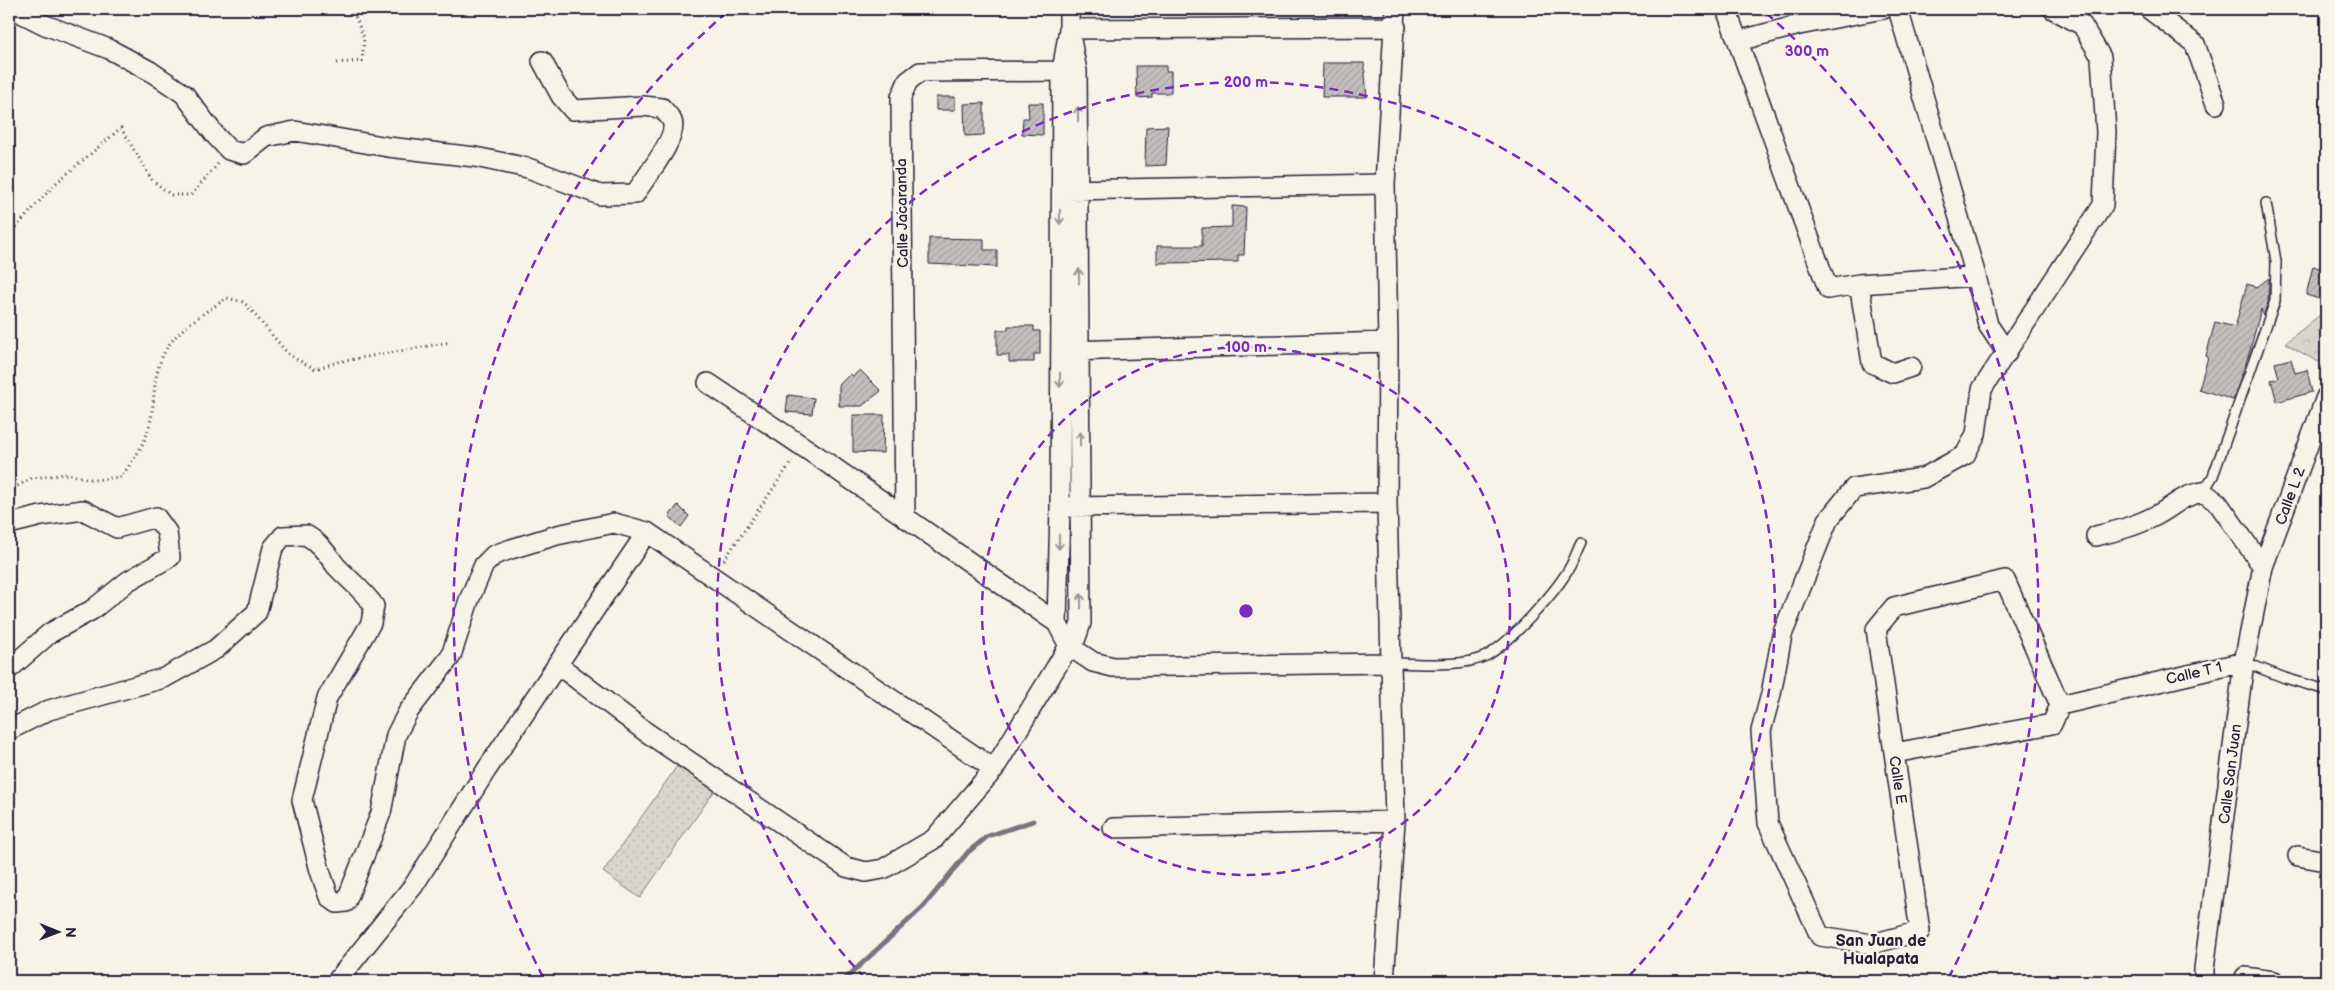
<svg xmlns="http://www.w3.org/2000/svg" width="2335" height="990" viewBox="0 0 2335 990" font-family="'Balsamiq Sans',sans-serif">
	<style>
		.grass { fill: url(#grass-dots); stroke: #7d7c85 }
		.park { fill: url(#park-crowns); stroke: #7d7c85 }
		.lines { fill: none; stroke-linecap: round; stroke-linejoin: round }
		.stream { stroke: #76747f; stroke-width: 5 }
		.building { fill: url(#building-hatch); stroke: #22223b }
		.lane-casing { stroke: #22223b; stroke-width: 12 }
		.street-casing { stroke: #22223b; stroke-width: 22 }
		.path { stroke: #22223b; stroke-width: 3; stroke-dasharray: 1 4; stroke-linecap: butt }
		.lane { stroke: #f7f3e8; stroke-width: 9 }
		.street { stroke: #f7f3e8; stroke-width: 19 }
		.oneway { stroke: #97959a }
		.ring { fill: none; stroke: #7b2cbf; stroke-width: 2.5; stroke-dasharray: 9 6 }
		.labels { text-anchor: middle; stroke-width: 5; stroke-linejoin: round; paint-order: stroke }
		.street-label { font-size: 15px; fill: #22223b; stroke: #f7f3e8 }
		.neighbourhood-label { font-size: 16px; font-weight: bold; fill: #22223b; stroke: #f7f3e8 }
		.centre { fill: #7b2cbf; stroke: #f7f3e8; stroke-width: 2.5 }
		.ring-label { font-size: 15px; text-anchor: middle; font-weight: bold; fill: #7b2cbf; stroke: #f7f3e8; stroke-width: 5; stroke-linejoin: round; paint-order: stroke }
	</style>
	<defs>
		<pattern id="grass-dots" width="8" height="8" patternUnits="userSpaceOnUse" patternTransform="scale(1.25)"><rect width="8" height="8" fill="#d8d5cf"/><path d="M2 2h.1M6 6h.1" fill="none" stroke="#b9b7b3" stroke-width="1.8" stroke-linecap="round"/></pattern>
		<pattern id="park-crowns" width="20" height="18" patternUnits="userSpaceOnUse" patternTransform="scale(1.25)"><rect width="20" height="18" fill="#d8d5cf"/><path d="M2 6a3 3 0 1 1 6 0M12 15a3 3 0 1 1 6 0" fill="none" stroke="#b9b7b3"/></pattern>
		<pattern id="building-hatch" width="6" height="6" patternUnits="userSpaceOnUse" patternTransform="scale(1.25)"><rect width="6" height="6" fill="#c2bfbd"/><path d="M-1 1l2-2M0 6l6-6M5 7l2-2" fill="none" stroke="#a6a4a3"/></pattern>
	</defs>
	<rect width="100%" height="100%" fill="#f7f3e8"/>
	<filter id="ink" filterUnits="userSpaceOnUse"><feTurbulence type="fractalNoise" baseFrequency=".02" numOctaves="2"/><feDisplacementMap in="SourceGraphic" scale="10" xChannelSelector="R" yChannelSelector="G"/><feConvolveMatrix kernelMatrix="1 2 1 2 8 2 1 2 1" color-interpolation-filters="sRGB"/></filter>
	<g filter="url(#ink)">
		<path class="grass" d="M 677,766 L 715,790 L 640,898 L 603,872 Z"/>
		<path class="park" d="M 2326,310 L 2326,363 L 2316,361 L 2285,343 Z"/>
		<g class="lines">
			<path class="stream" d="M 843,981 L 924,906 L 968,852 L 988,836 L 1033,821"/>
		</g>
		<path class="building" d="M 1323,63 L 1364,63 L 1367,97 L 1322,97 Z
			M 1136,66 L 1166,66 L 1166,71 L 1171,71 L 1171,93 L 1152,93 L 1152,97 L 1137,98 Z
			M 936,97 L 955,97 L 955,110 L 936,110 Z
			M 984,103 L 984,135 L 965,136 L 964,104 Z
			M 1028,103 L 1043,103 L 1043,135 L 1022,134 L 1023,118 L 1029,118 Z
			M 1168,126 L 1166,165 L 1145,166 L 1146,127 Z
			M 1232,206 L 1246,207 L 1244,255 L 1238,255 L 1238,262 L 1157,263 L 1157,246 L 1202,246 L 1202,228 L 1232,227 Z
			M 929,238 L 984,239 L 984,250 L 997,250 L 997,267 L 929,264 Z
			M 2313,266 L 2326,270 L 2326,301 L 2306,295 Z
			M 2269,278 L 2268,303 L 2263,316 L 2261,309 L 2249,354 L 2233,400 L 2199,389 L 2208,357 L 2206,356 L 2215,322 L 2235,327 L 2247,284 L 2257,287 Z
			M 1008,326 L 1034,326 L 1034,331 L 1040,331 L 1040,354 L 1034,354 L 1034,362 L 1009,362 L 1009,355 L 997,355 L 997,330 L 1008,330 Z
			M 2291,359 L 2295,373 L 2307,370 L 2312,392 L 2277,402 L 2271,380 L 2279,378 L 2275,363 Z
			M 860,370 L 881,391 L 862,406 L 839,406 L 839,385 L 850,374 L 853,376 Z
			M 788,395 L 814,398 L 812,414 L 786,412 Z
			M 853,415 L 884,415 L 883,453 L 853,452 Z
			M 678,505 L 689,516 L 681,527 L 669,516 Z"/>
		<g class="lines">
			<defs>
				<path id="lane" d="M 2203,492 L 2213,476 L 2275,301 L 2276,261 L 2266,203
					M 2244,662 L 2285,678 L 2326,690
					M 1390,663 C 1417,663 1462,668 1486,656 C 1510,643 1556,592 1570,567 C 1574,560 1577,551 1581,543"/>
				<path id="street" d="M 13,9 L 45,25 L 109,49 L 150,71 L 184,94 L 215,135 L 229,150 L 244,154 L 266,137 L 295,131 L 388,147 L 475,157 L 528,168 L 600,195 L 635,194 C 644,179 679,137 672,121 C 670,116 665,112 662,108 L 643,106 L 573,110 L 561,96 L 542,61
					M 1069,9 L 1069,29 L 1062,71 L 1060,508 L 1057,623 L 1069,646 L 1093,662 L 1113,667 L 1390,663
					M 1726,9 L 1828,289 L 1859,284 L 1976,276
					M 1898,9 L 1976,276 L 1988,325 L 2007,353
					M 2149,9 L 2195,44 L 2216,104
					M 1069,29 L 1396,27
					M 1738,41 L 1799,25 L 1883,9
					M 1067,190 L 1385,184
					M 1859,284 L 1872,363 L 1893,373 L 1911,367
					M 1067,351 L 1388,342
					M 708,383 L 820,458 L 1057,623
					M 1069,507 L 1387,503
					M 905,518 L 901,97 L 908,81 L 920,72 L 1075,71
					M 9,524 L 41,516 L 83,510 L 117,528 L 156,517 L 167,532 L 170,557 L 128,581 L 92,610 L 50,633 L 9,669
					M 2096,536 C 2116,531 2136,526 2155,516 C 2173,507 2182,495 2203,492 L 2218,503 L 2263,567
					M 557,664 L 646,732 L 846,867 L 866,872 L 883,869 L 934,839 L 994,769 L 1069,646 L 1076,638 L 1081,623 L 1077,71 L 1069,29
					M 2060,705 L 2244,662
					M 9,730 L 49,710 L 164,678 L 216,649 L 257,612 L 273,548 L 283,536 L 306,535 C 320,543 327,554 336,566 C 349,580 363,590 374,606 L 371,623 L 327,698 L 302,800 L 320,871 L 329,897 L 337,903 L 346,902 L 381,813 L 396,735 L 408,712 L 451,656 L 469,600 L 484,565 L 494,555 L 511,549 L 557,535 L 614,523 L 647,532 L 994,769
					M 1894,753 L 2052,724 L 2060,705 L 2005,580 L 1894,607 L 1876,629 L 1920,931 L 1872,944 L 1820,936 L 1768,823 L 1761,731 L 1771,694 L 1782,635 L 1828,520 L 1854,488 L 1923,478 L 1965,455 L 1976,434 L 1982,389 L 2103,205 L 2106,132 L 2101,57 L 2082,25 L 2053,9
					M 1113,828 L 1395,821
					M 2298,856 L 2326,861
					M 2245,977 L 2274,981
					M 337,981 L 414,885 L 487,769 L 647,532
					M 1384,981 L 1395,821 L 1387,503 L 1388,342 L 1385,184 L 1395,9
					M 2204,981 L 2204,969 L 2244,662 L 2263,567 L 2326,397"/>
			</defs>
			<use href="#lane" class="lane-casing"/>
			<use href="#street" class="street-casing"/>
			<path class="path" d="M 337,63 L 362,61 L 364,38 L 352,9
				M 9,235 L 55,184 L 121,128 L 152,180 L 171,195 L 191,195 L 218,164
				M 9,491 L 32,478 L 68,474 L 94,480 L 121,477 C 132,462 145,445 149,427 C 157,398 150,375 168,346 C 182,326 207,311 227,298 L 244,302 L 289,355 L 315,369 L 338,362 L 451,342
				M 724,560 L 792,461"/>
			<use href="#lane" class="lane"/>
			<use href="#street" class="street"/>
		</g>
		<defs><path id="oneway-shaft" d="M-6 0H5M1.5-3L5.5 0L1.5 3" fill="none" stroke-width="1.6" stroke-linecap="round" stroke-linejoin="round" transform="scale(1.25)"/></defs>
		<g class="oneway">
			<use href="#oneway-shaft" transform="translate(1078 114) rotate(-91)"/>
			<use href="#oneway-shaft" transform="translate(1060 217) rotate(90)"/>
			<use href="#oneway-shaft" transform="translate(1079 276) rotate(-90)"/>
			<use href="#oneway-shaft" transform="translate(1060 380) rotate(90)"/>
			<use href="#oneway-shaft" transform="translate(1080 439) rotate(-91)"/>
			<use href="#oneway-shaft" transform="translate(1059 542) rotate(91)"/>
			<use href="#oneway-shaft" transform="translate(1081 601) rotate(-90)"/>
		</g>
	</g>
	<g class="ring">
		<circle cx="1246" cy="611" r="264"/>
		<path d="M865 978A529 529 0 1 1 1627 978"/>
		<path d="M543 977A793 793 0 0 1 726 13M1766 13A793 793 0 0 1 1949 977"/>
	</g>
	<g class="labels">
		<g class="street-label">
			<text transform="translate(902 213) rotate(-91)" y="5">Calle Jacaranda</text>
			<text transform="translate(2290 496) rotate(-70)" y="5">Calle L 2</text>
			<text transform="translate(2194 673) rotate(-13)" y="5">Calle T 1</text>
			<text transform="translate(2230 774) rotate(-83)" y="5">Calle San Juan</text>
			<text transform="translate(1898 780) rotate(81)" y="5">Calle E</text>
		</g>
		<g class="neighbourhood-label">
			<text x="1881" y="946">San Juan de<tspan x="1881" dy="18">Hualapata</tspan></text>
		</g>
	</g>
	<circle cx="1246" cy="611" r="8" class="centre"/>
	<g class="ring-label">
		<text x="1807" y="56">300 m</text>
		<text x="1246" y="87">200 m</text>
		<text x="1246" y="352">100 m</text>
	</g>
	<rect width="2335" height="990" fill="none" stroke="#f7f3e8" stroke-width="30"/>
	<rect x="15" y="15" width="2305" height="960" fill="none" stroke="#22223b" stroke-width="2" filter="url(#ink)"/>
	<g transform="translate(58 932) rotate(91)" stroke="#f7f3e8" stroke-width="4" paint-order="stroke">
	<path d="M0-4L9 19L0 12L-9 19Z" fill="#22223b"/>
	<text y="-8" font-size="14" font-weight="bold" text-anchor="middle" fill="#22223b">N</text>
	</g>
</svg>
